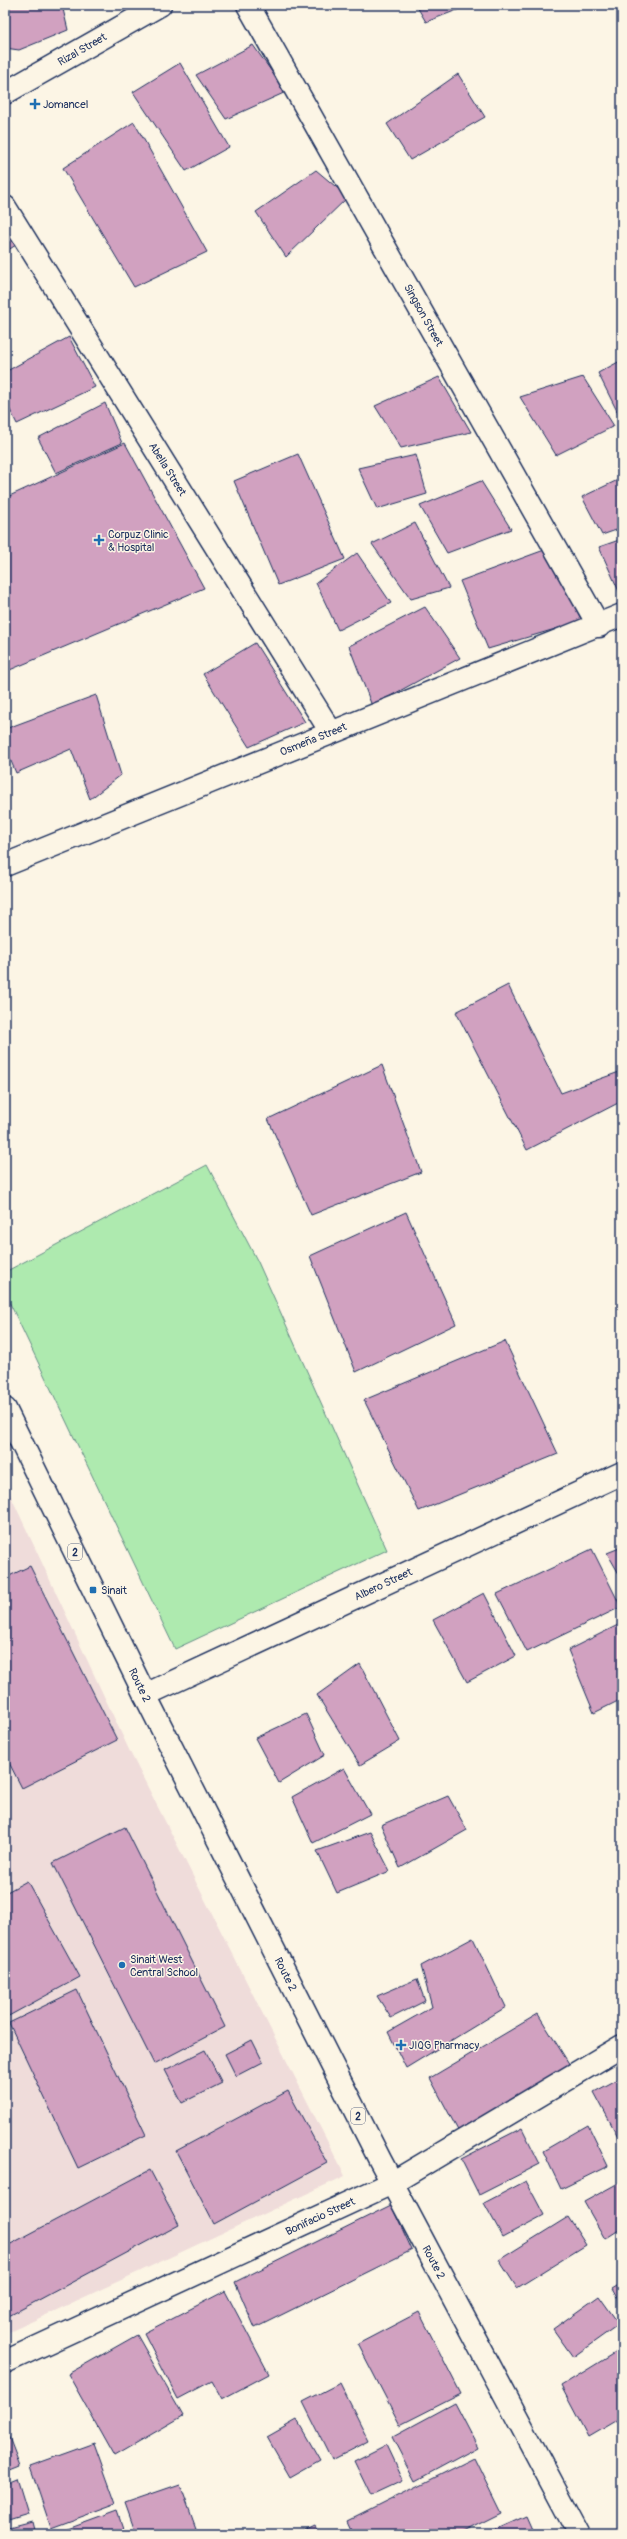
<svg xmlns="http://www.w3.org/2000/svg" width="627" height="2539" viewBox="0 0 627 2539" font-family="Pangolin,sans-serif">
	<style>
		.built { fill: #efdcda }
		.green { fill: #aeeaaf; stroke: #648c86 }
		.building { fill: #d1a1c0; stroke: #1b2f5e }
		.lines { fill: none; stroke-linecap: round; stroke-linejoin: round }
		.minor-casing { stroke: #1b2f5e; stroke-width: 25 }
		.tertiary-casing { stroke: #1b2f5e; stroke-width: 25 }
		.trunk-casing { stroke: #1b2f5e; stroke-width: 25 }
		.minor { stroke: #fcf5e5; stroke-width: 22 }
		.tertiary { stroke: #fcf5e5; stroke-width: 22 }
		.trunk { stroke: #fcf5e5; stroke-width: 22 }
		.poi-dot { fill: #1f6fb2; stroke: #fcf5e5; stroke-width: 1.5 }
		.labels { text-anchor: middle; stroke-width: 3; stroke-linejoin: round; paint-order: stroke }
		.shield { fill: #fcf5e5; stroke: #5e6a86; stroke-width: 1 }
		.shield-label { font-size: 10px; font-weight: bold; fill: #1b2f5e }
		.street-label { font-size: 11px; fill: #1b2f5e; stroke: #fcf5e5 }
		.poi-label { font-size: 11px; fill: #1b2f5e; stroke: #fcf5e5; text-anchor: start }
	</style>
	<rect width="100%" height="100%" fill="#fcf5e5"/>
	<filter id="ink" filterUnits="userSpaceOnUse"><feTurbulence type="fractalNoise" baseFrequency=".025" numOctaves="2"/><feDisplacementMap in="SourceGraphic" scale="8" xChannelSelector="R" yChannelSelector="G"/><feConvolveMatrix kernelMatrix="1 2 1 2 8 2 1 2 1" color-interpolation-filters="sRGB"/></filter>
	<g filter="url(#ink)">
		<path class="built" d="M 8,1490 L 131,1754 L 345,2176 L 5,2334 L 5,1492 Z"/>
		<path class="green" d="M 207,1165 L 258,1262 L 387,1550 L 175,1649 L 5,1293 L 5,1272 Z"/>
		<path class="building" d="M 5,5 L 62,5 L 68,30 L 19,50 L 5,48 Z
			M 416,5 L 470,5 L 426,22 Z
			M 253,45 L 286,92 L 226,119 L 196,75 Z
			M 180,63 L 229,147 L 186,171 L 133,92 Z
			M 458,74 L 485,117 L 410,160 L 387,124 Z
			M 134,122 L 207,252 L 134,287 L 63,168 Z
			M 316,170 L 348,197 L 286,257 L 256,212 Z
			M 5,226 L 16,245 L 5,252 Z
			M 69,337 L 95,387 L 17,424 L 5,400 L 5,372 Z
			M 622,360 L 622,421 L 598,373 Z
			M 439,377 L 471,432 L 401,448 L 375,406 Z
			M 583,377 L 614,426 L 556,455 L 520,397 Z
			M 105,403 L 122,443 L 56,473 L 38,438 Z
			M 125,443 L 204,588 L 5,672 L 5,498 Z
			M 298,454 L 345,559 L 278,585 L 234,481 Z
			M 416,455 L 427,494 L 377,509 L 358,468 Z
			M 622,478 L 622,528 L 602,535 L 582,497 Z
			M 481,481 L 511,529 L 447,553 L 420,506 Z
			M 415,523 L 449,588 L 411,599 L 372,544 Z
			M 622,539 L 622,598 L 599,547 Z
			M 547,549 L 582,621 L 488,649 L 460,581 Z
			M 357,553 L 391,603 L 338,630 L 316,583 Z
			M 425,607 L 460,658 L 372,706 L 349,646 Z
			M 255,643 L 305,722 L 249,747 L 203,674 Z
			M 96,695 L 121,775 L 90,799 L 71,749 L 16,773 L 5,747 L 5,729 Z
			M 508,985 L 561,1093 L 622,1071 L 622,1101 L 527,1150 L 456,1012 Z
			M 382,1065 L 421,1172 L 311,1215 L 268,1119 Z
			M 406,1212 L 456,1324 L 356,1372 L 310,1256 Z
			M 505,1341 L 558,1454 L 419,1511 L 364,1400 Z
			M 622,1547 L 622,1579 L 607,1553 Z
			M 592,1549 L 621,1607 L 527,1652 L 497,1594 Z
			M 30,1566 L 117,1740 L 22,1788 L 5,1755 L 5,1578 Z
			M 484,1593 L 516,1656 L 467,1682 L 433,1620 Z
			M 622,1623 L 622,1699 L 594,1713 L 568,1650 Z
			M 360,1664 L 400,1741 L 360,1765 L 317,1695 Z
			M 306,1714 L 325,1755 L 279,1783 L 255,1738 Z
			M 344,1768 L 370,1814 L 313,1843 L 292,1797 Z
			M 448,1796 L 467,1830 L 400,1868 L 381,1825 Z
			M 125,1827 L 225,2027 L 154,2064 L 53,1863 Z
			M 370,1832 L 390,1871 L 337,1893 L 317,1851 Z
			M 27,1881 L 80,1977 L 5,2018 L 5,1893 Z
			M 473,1938 L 506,2007 L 406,2068 L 388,2032 L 432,2007 L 421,1966 Z
			M 417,1979 L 425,2001 L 391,2018 L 377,1996 Z
			M 77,1990 L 146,2135 L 78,2168 L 9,2023 Z
			M 538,2014 L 573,2070 L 462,2138 L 430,2078 Z
			M 252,2040 L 263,2062 L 236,2076 L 225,2054 Z
			M 205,2050 L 222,2083 L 182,2103 L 165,2070 Z
			M 622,2077 L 622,2144 L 594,2092 Z
			M 288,2091 L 327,2163 L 214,2224 L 176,2151 Z
			M 588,2125 L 608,2166 L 561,2189 L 543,2151 Z
			M 522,2128 L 540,2164 L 479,2195 L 461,2159 Z
			M 150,2170 L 179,2225 L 5,2318 L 5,2247 Z
			M 526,2181 L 544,2215 L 503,2237 L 484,2203 Z
			M 622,2181 L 622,2228 L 605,2239 L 584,2202 Z
			M 391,2205 L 412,2250 L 255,2328 L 235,2282 Z
			M 568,2217 L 586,2245 L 517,2288 L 499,2260 Z
			M 622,2283 L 622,2307 L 612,2289 Z
			M 225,2291 L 269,2374 L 222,2399 L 212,2381 L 178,2399 L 144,2333 Z
			M 599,2296 L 619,2324 L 573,2357 L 553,2329 Z
			M 419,2312 L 461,2394 L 400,2425 L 358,2344 Z
			M 137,2335 L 183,2416 L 114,2456 L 68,2374 Z
			M 619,2350 L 622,2355 L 622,2417 L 588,2437 L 561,2386 Z
			M 340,2383 L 369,2441 L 332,2460 L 303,2402 Z
			M 455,2403 L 478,2447 L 415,2481 L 392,2437 Z
			M 297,2420 L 320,2460 L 290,2477 L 267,2437 Z
			M 5,2427 L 20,2466 L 5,2472 Z
			M 94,2443 L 116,2504 L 51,2528 L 30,2466 Z
			M 386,2445 L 403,2481 L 371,2496 L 354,2461 Z
			M 474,2458 L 501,2513 L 459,2534 L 354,2534 L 348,2521 Z
			M 17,2478 L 28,2514 L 5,2521 L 5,2483 Z
			M 180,2484 L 198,2534 L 136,2534 L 125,2503 Z
			M 117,2511 L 125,2534 L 54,2534 Z
			M 526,2516 L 534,2534 L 486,2534 Z
			M 32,2522 L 35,2534 L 5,2534 L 5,2529 Z
			M 315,2526 L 319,2534 L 298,2534 Z"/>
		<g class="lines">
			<defs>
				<path id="minor" d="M 248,5 L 599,626
					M 5,207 L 331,732
					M 5,865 L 622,615
					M 145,1695 L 622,1473
					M 5,2362 L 392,2183 L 622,2046"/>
				<path id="tertiary" d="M 5,93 L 160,5"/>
				<path id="trunk" d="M 5,1409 L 145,1695 L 380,2160 L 579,2534"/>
			</defs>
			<use href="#minor" class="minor-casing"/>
			<use href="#tertiary" class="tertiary-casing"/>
			<use href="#trunk" class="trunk-casing"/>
			<use href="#minor" class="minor"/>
			<use href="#tertiary" class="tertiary"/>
			<use href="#trunk" class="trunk"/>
		</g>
	</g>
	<g class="poi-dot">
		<path d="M33 98h4v4h4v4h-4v4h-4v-4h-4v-4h4z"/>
		<path d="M97 534h4v4h4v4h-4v4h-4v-4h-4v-4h4z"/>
		<rect x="89" y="1586" width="8" height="8" rx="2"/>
		<circle cx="122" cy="1965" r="4"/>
		<path d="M399 2039h4v4h4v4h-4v4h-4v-4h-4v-4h4z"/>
	</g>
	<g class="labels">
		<g class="shield">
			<rect x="68" y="1544" width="14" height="16" rx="3"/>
			<rect x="351" y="2108" width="14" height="16" rx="3"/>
		</g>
		<g class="shield-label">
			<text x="75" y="1556">2</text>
			<text x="358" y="2120">2</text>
		</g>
		<g class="street-label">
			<text transform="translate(82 49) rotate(-30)" y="4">Rizal Street</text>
			<text transform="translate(424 315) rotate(61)" y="4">Singson Street</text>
			<text transform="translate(168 469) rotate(58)" y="4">Abella Street</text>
			<text transform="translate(313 739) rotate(-22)" y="4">Osmeña Street</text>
			<text transform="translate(383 1584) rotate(-25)" y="4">Albero Street</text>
			<text transform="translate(140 1685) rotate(64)" y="4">Route 2</text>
			<text transform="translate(286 1974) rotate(63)" y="4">Route 2</text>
			<text transform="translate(320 2216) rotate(-25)" y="4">Bonifacio Street</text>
			<text transform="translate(434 2262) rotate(62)" y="4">Route 2</text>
		</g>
		<g class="poi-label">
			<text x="43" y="108">Jomancel</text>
			<text x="108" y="538">Corpuz Clinic<tspan x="108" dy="13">&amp; Hospital</tspan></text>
			<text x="101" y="1594">Sinait</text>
			<text x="130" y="1963">Sinait West<tspan x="130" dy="13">Central School</tspan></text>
			<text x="409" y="2049">JIQG Pharmacy</text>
		</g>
	</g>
	<rect width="627" height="2539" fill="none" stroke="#fcf5e5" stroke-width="20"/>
	<rect x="10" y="10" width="607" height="2519" fill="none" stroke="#1b2f5e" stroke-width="1.5" filter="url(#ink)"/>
</svg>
